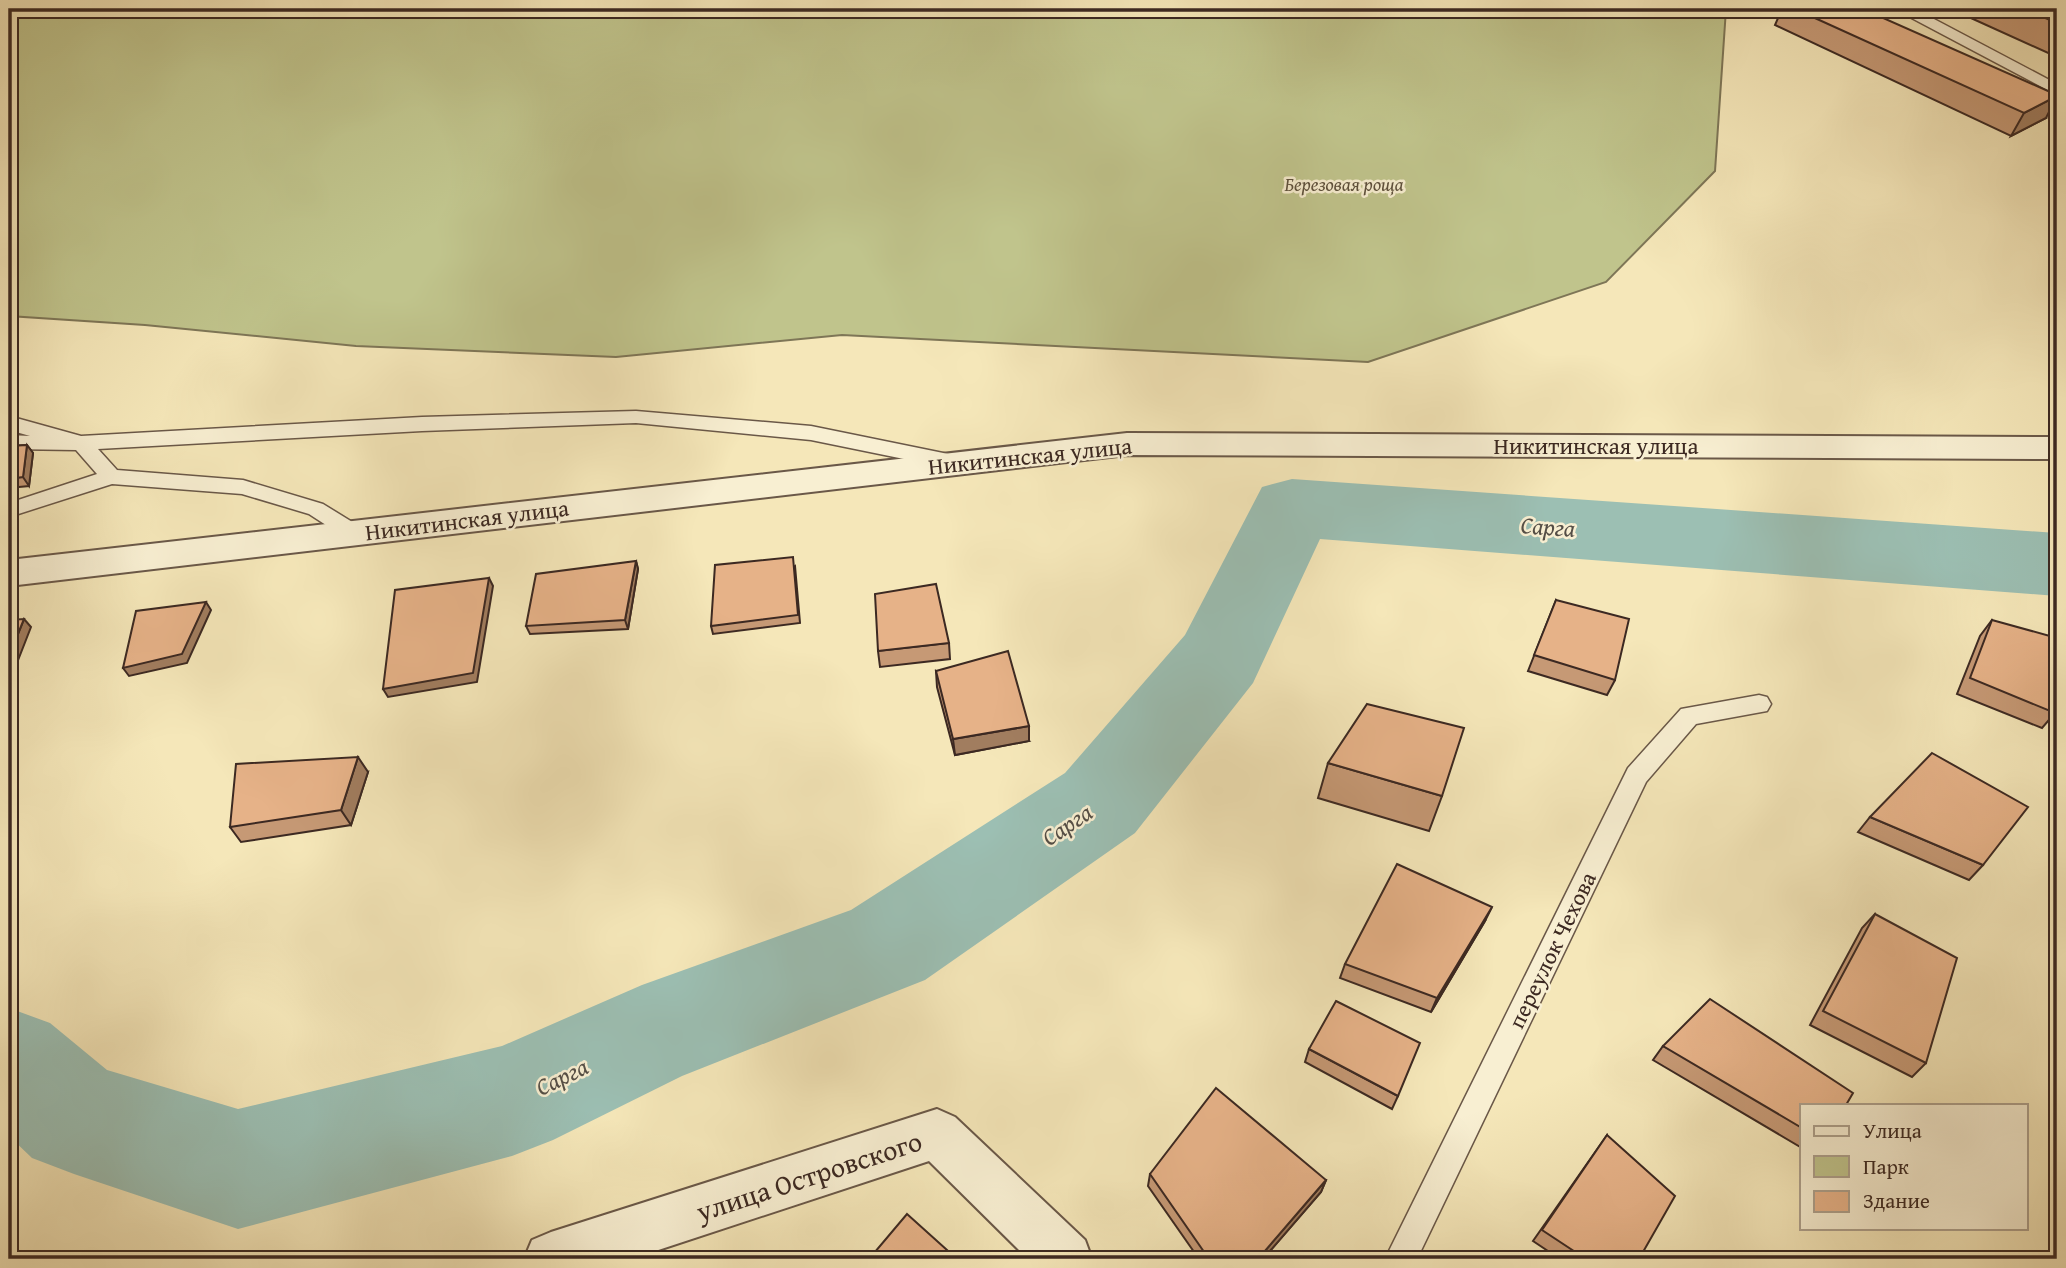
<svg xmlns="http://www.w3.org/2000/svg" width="2066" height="1268" viewBox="0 0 2066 1268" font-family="'Gentium Book Plus',serif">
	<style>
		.green { fill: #c0c48c; stroke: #7e7657; stroke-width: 2 }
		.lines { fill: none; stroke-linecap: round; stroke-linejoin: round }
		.river { fill: #9cbfb3; fill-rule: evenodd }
		.service-casing { stroke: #6a5848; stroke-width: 3 }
		.minor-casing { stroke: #6a5848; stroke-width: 4 }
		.tertiary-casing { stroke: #6a5848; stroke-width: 4 }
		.service { fill: #f8efd2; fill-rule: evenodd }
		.minor { fill: #f8efd2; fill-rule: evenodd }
		.tertiary { fill: #f8efd2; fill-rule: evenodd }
		.wall { fill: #c69975; stroke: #3c2922; stroke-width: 2 }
		.shaded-wall { fill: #a17d5f; stroke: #3c2922; stroke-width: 2 }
		.building { fill: #e6b288; stroke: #3c2922; stroke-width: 2 }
		.labels { text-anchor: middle; stroke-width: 5; stroke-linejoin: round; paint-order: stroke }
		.far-park-label { font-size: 19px; font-style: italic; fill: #5d503c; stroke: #f8efd2 }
		.street-label { font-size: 23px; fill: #3c2922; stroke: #f8efd2 }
		.water-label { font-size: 24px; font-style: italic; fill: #544e46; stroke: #f8efd2 }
		.near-street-label { font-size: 28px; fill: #3c2922; stroke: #f8efd2 }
	</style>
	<rect width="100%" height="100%" fill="#f5e7b9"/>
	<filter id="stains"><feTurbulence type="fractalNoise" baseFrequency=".00286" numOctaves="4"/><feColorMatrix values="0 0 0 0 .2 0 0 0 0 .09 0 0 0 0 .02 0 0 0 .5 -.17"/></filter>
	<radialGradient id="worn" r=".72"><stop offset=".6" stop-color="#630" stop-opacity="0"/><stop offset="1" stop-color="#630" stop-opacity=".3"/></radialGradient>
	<path class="green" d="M 9,9 L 1726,9 L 1715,171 L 1606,282 L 1368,362 L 842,335 L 616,357 L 356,346 L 145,325 L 9,316 Z"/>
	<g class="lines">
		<path class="river" d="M 1292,479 L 2057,533 L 2057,596 L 1320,539 L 1253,683 L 1135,833 L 925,980 L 682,1076 L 553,1140 L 512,1156 L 238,1229 L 74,1174 L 32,1158 L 9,1136 L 9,1008 L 50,1023 L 107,1070 L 238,1109 L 502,1046 L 642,985 L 851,910 L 1065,773 L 1185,635 L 1262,487 Z"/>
		<defs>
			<path id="service" d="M 1903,9 L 1915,9 L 2057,84 L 2057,95 L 1904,14 Z
				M 636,411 L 811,426 L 953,455 L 960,457 L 963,462 L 960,467 L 953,469 L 811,440 L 636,423 L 422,431 L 98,449 L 117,470 L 243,480 L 323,504 L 362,528 L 365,533 L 362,538 L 354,541 L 346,538 L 309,514 L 242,494 L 112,484 L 9,517 L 9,503 L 97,474 L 76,450 L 9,449 L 9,435 L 30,436 L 9,430 L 9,416 L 81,436 L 422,417 Z
				M 1759,695 L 1767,697 L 1771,704 L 1767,711 L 1696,724 L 1646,782 L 1417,1259 L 1385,1259 L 1628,768 L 1681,709 Z"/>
			<path id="minor" d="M 937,1109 L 955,1117 L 1085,1240 L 1092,1259 L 1028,1259 L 929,1161 L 631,1259 L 524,1259 L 532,1240 L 551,1232 Z"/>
			<path id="tertiary" d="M 1127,433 L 2057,437 L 2057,459 L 1127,455 L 9,586 L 9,560 Z"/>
		</defs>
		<use href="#service" class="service-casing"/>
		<use href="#minor" class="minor-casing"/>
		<use href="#tertiary" class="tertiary-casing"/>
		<use href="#service" class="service"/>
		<use href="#minor" class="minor"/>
		<use href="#tertiary" class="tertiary"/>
	</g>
	<path class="wall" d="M 1782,9 L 1863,9 L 2046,118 L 2011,136 L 1775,25 Z
		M 1951,9 L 2057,9 L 2057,57 Z
		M 27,445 L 33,453 L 29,486 L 9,488 L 9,446 Z
		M 636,561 L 638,569 L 628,629 L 530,634 L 526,626 Z
		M 795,566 L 800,623 L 713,634 L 711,626 Z
		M 1556,600 L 1615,680 L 1607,695 L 1528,671 Z
		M 1992,620 L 2055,713 L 2042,728 L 1957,694 L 1980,636 Z
		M 949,643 L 950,659 L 880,667 L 878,651 Z
		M 936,671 L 1029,741 L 955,755 L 937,687 Z
		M 1328,763 L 1442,796 L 1429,831 L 1318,798 Z
		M 368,772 L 351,825 L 241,842 L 230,827 Z
		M 1870,817 L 1983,865 L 1969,880 L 1858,832 Z
		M 1875,914 L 1926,1063 L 1912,1077 L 1810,1025 L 1862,928 Z
		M 1485,921 L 1431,1012 L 1340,978 L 1345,964 Z
		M 1663,1046 L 1802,1105 L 1802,1148 L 1653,1060 Z
		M 1309,1049 L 1398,1096 L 1392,1109 L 1305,1062 Z
		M 1607,1135 L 1639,1259 L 1560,1259 L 1533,1241 Z
		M 1150,1174 L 1326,1180 L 1321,1192 L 1263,1259 L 1199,1259 L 1148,1186 Z"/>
	<path class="shaded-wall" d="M 2057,96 L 2046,118 L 2011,136 L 2024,113 Z
		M 27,445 L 33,453 L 29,486 L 23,477 Z
		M 636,561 L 638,569 L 628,629 L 625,620 Z
		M 489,578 L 493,586 L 477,682 L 388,697 L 383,689 Z
		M 206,602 L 211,610 L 187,663 L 129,676 L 123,668 Z
		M 24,619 L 31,627 L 13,673 L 9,668 L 9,656 Z
		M 1029,726 L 1029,741 L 955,755 L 953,739 Z
		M 358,757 L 368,772 L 351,825 L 341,810 Z
		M 1492,907 L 1485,921 L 1431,1012 L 1437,998 Z
		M 1326,1180 L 1321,1192 L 1263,1259 L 1258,1259 Z"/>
	<path class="building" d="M 1795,9 L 1863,9 L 2057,95 L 2057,96 L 2024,113 Z
		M 2024,9 L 2057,9 L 2057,23 Z
		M 27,445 L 23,477 L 9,479 L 9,446 Z
		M 793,557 L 798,615 L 711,626 L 715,565 Z
		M 636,561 L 625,620 L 526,626 L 536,574 Z
		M 489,578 L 473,673 L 383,689 L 395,590 Z
		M 936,584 L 949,643 L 878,651 L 875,594 Z
		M 1556,600 L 1629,619 L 1615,680 L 1534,655 Z
		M 206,602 L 182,654 L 123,668 L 136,611 Z
		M 24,619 L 9,656 L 9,620 Z
		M 1992,620 L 2057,638 L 2057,708 L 2055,713 L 1970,678 Z
		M 1008,651 L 1029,726 L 953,739 L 936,671 Z
		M 1367,704 L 1464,728 L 1442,796 L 1328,763 Z
		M 1932,753 L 2028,807 L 1983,865 L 1870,817 Z
		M 358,757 L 341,810 L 230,827 L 236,764 Z
		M 1397,864 L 1492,907 L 1437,998 L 1345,964 Z
		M 1875,914 L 1957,958 L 1926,1063 L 1823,1011 Z
		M 1710,999 L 1853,1093 L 1846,1105 L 1802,1105 L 1802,1128 L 1663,1046 Z
		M 1336,1001 L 1420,1043 L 1398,1096 L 1309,1049 Z
		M 1216,1088 L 1326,1180 L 1258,1259 L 1209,1259 L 1150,1174 Z
		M 1607,1135 L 1675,1196 L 1639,1259 L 1586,1259 L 1542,1230 Z
		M 907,1214 L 957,1259 L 869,1259 Z"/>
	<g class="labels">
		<g class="far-park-label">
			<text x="1344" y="191">Березовая роща</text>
		</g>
		<g class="street-label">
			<text x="1596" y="454">Никитинская улица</text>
			<text transform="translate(1030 456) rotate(-6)" y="8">Никитинская улица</text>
			<text transform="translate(467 520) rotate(-7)" y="8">Никитинская улица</text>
			<text transform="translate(1552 950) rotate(-64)" y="8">переулок Чехова</text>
		</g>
		<g class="water-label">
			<text transform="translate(1548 527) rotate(4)" y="8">Сарга</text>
			<text transform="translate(1067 825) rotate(-34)" y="8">Сарга</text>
			<text transform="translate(562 1077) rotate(-26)" y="8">Сарга</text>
		</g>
		<g class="near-street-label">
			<text transform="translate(809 1176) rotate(-18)" y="10">улица Островского</text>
		</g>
	</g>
	<rect width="2066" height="1268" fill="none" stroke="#f5e7b9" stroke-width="35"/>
	<rect x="10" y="10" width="2045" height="1247" fill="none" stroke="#3c2922" stroke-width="3.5"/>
	<rect x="18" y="18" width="2031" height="1233" fill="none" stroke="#3c2922" stroke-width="2"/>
	<rect x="1800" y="1104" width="228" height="126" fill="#f8efd2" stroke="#ada08c" stroke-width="2"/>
	<rect x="1814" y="1126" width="35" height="10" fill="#f8efd2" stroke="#ada08c" stroke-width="2"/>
	<text x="1863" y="1138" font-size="21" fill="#3c2922">Улица</text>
	<rect x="1814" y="1156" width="35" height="21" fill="#c0c48c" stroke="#ada08c" stroke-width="2"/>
	<text x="1863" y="1174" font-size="21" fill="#3c2922">Парк</text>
	<rect x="1814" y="1191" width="35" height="21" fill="#e6b288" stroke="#ada08c" stroke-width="2"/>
	<text x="1863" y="1208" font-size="21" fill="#3c2922">Здание</text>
	<rect width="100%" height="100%" filter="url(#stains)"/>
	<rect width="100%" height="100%" fill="url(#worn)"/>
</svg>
